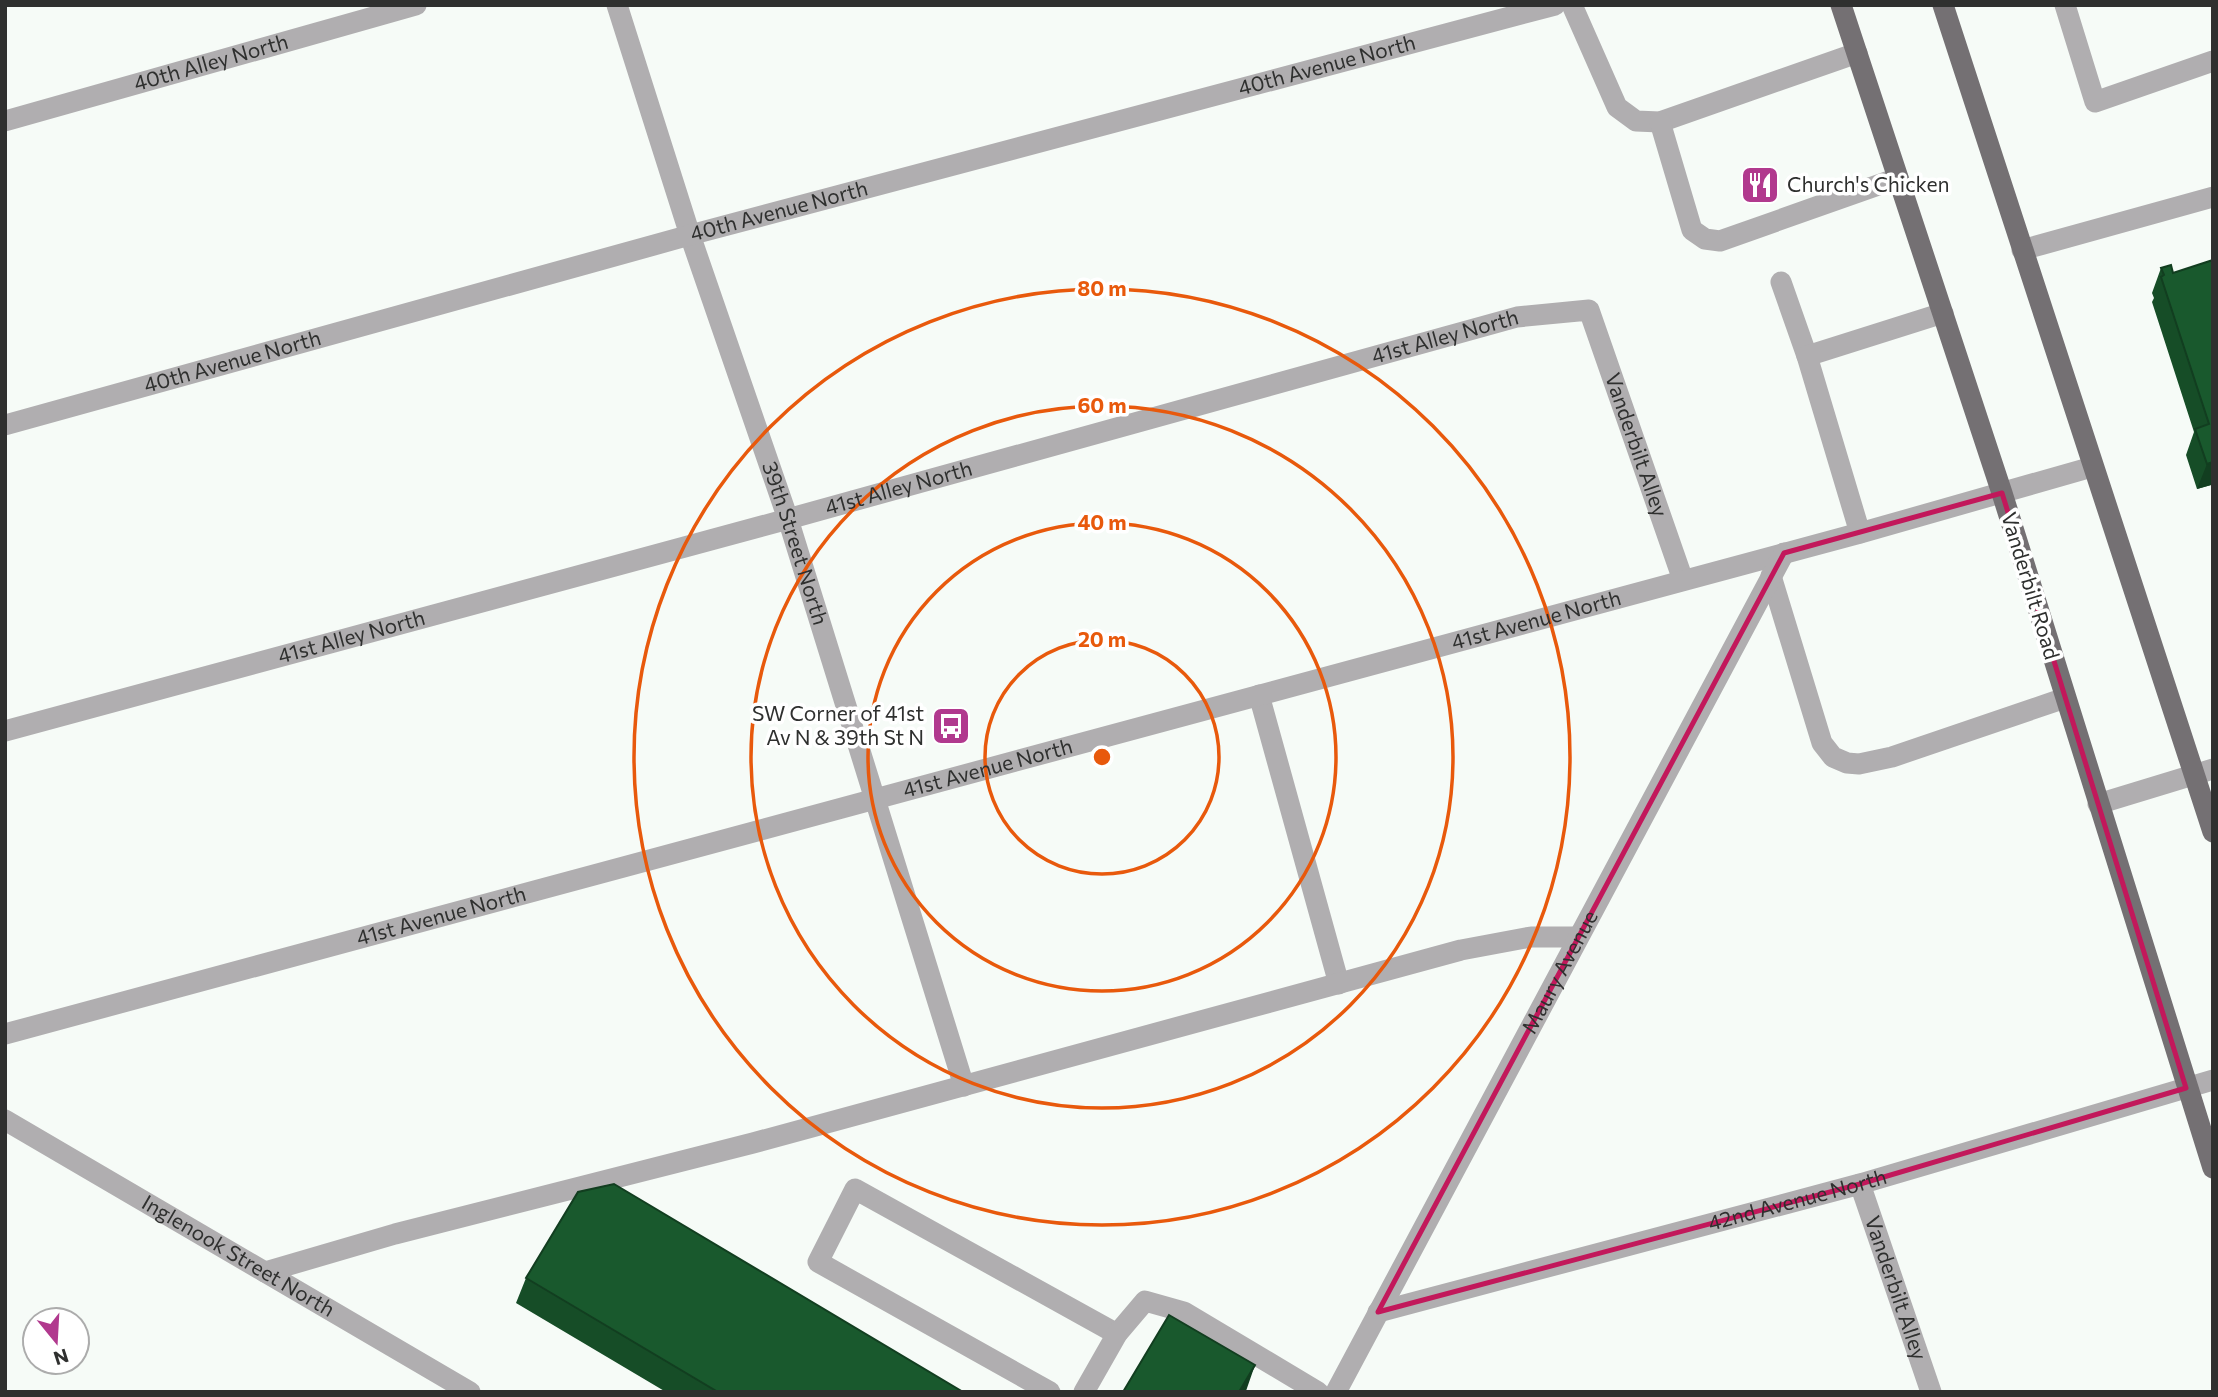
<svg xmlns="http://www.w3.org/2000/svg" width="2218" height="1397" viewBox="0 0 2218 1397" font-family="Commissioner,sans-serif">
	<style>
		.lines { fill: none; stroke-linecap: round; stroke-linejoin: round }
		.minor { stroke: #b0aeb0; stroke-width: 21 }
		.major { stroke: #747073; stroke-width: 21 }
		.wall { fill: #164d27 }
		.shaded-wall { fill: #123e20 }
		.building { fill: #19592d; stroke: #123e20; stroke-width: 2 }
		.marked { fill: none; stroke: #c2185b; stroke-width: 5; stroke-linejoin: round }
		.ring { fill: none; stroke: #e8590c; stroke-width: 3.5 }
		.labels { text-anchor: middle; stroke-width: 7; stroke-linejoin: round; paint-order: stroke }
		.street-label { font-size: 21px; fill: #2f302f; stroke: #fff }
		.poi-label { font-size: 21px; fill: #2f302f; stroke: #fff; text-anchor: start }
		.centre { fill: #e8590c; stroke: #fff; stroke-width: 3.5 }
		.ring-label { font-size: 21px; text-anchor: middle; font-weight: bold; fill: #e8590c; stroke: #fff; stroke-width: 7; stroke-linejoin: round; paint-order: stroke }
	</style>
	<rect width="100%" height="100%" fill="#f6fbf7"/>
	<g class="lines">
		<g class="minor">
			<path id="s1" d="M 617,5 L 690,235 L 788,519 L 964,1086"/>
			<path d="M 1572,5 L 1617,107 L 1636,121 L 1660,122 L 1857,53"/>
			<path d="M 2065,5 L 2095,102 L 2213,61"/>
			<path id="s2" d="M 5,121 L 416,5"/>
			<path d="M 1660,122 L 1692,230 L 1705,239 L 1720,241 L 1898,178"/>
			<path d="M 2022,250 L 2213,197"/>
			<path d="M 1781,282 L 1807,356"/>
			<path id="s3" d="M 5,425 L 690,235 L 1555,5"/>
			<path d="M 1860,533 L 1807,356 L 1943,313"/>
			<path d="M 1771,576 L 1822,743 L 1833,757 L 1847,763 L 1859,764 L 1892,757 L 2065,698"/>
			<path d="M 1259,695 L 1339,984"/>
			<path id="s4" d="M 5,731 L 788,519 L 1517,317 L 1589,310 L 1683,580"/>
			<path d="M 2098,804 L 2213,769"/>
			<path id="s5" d="M 5,1034 L 1860,533 L 2092,467"/>
			<path id="s6" d="M 5,1120 L 470,1392"/>
			<path id="s7" d="M 1860,1184 L 1931,1392"/>
			<path d="M 265,1272 L 395,1234 L 753,1143 L 1461,950 L 1531,937 L 1578,937"/>
			<path id="s8" d="M 1378,1312 L 1860,1184 L 2213,1080"/>
			<path d="M 1050,1392 L 818,1262 L 855,1189 L 1117,1334"/>
			<path d="M 1084,1392 L 1117,1334 L 1145,1301 L 1184,1312 L 1318,1392"/>
			<path id="s9" d="M 1336,1392 L 1784,553"/>
		</g>
		<path class="major" d="M 1841,5 L 2002,493 L 2213,1168
			M 1943,5 L 2213,832"/>
	</g>
	<path class="wall" d="M 2213,260 L 2213,490 L 2211,485 L 2197,489 L 2186,455 L 2194,432 L 2152,302 L 2154,298 L 2152,293 L 2161,268 L 2173,273 Z
		M 526,1278 L 963,1392 L 666,1392 L 516,1303 Z"/>
	<path class="shaded-wall" d="M 2213,462 L 2213,480 L 2211,485 L 2197,489 L 2207,464 Z
		M 1255,1365 L 1246,1391 L 1245,1392 L 1239,1392 Z"/>
	<path class="building" d="M 2213,260 L 2213,462 L 2207,464 L 2195,429 L 2209,424 L 2161,277 L 2164,275 L 2161,268 L 2171,265 L 2173,273 Z
		M 614,1184 L 963,1392 L 718,1392 L 526,1278 L 578,1192 Z
		M 1169,1315 L 1255,1365 L 1239,1392 L 1123,1392 Z"/>
	<path class="marked" d="M 2002,493 L 2186,1088 L 1860,1184 L 1378,1312 L 1784,553 Z"/>
	<g class="ring">
		<circle cx="1102" cy="757" r="117"/>
		<circle cx="1102" cy="757" r="234"/>
		<circle cx="1102" cy="757" r="351"/>
		<circle cx="1102" cy="757" r="468"/>
	</g>
	<defs>
		<symbol id="restaurant-square" viewBox="-11 -11 22 22"><rect x="-9" y="-9" width="18" height="18" rx="4" fill="#b1398e" stroke="#fff"/><path d="M-5-6h1v4h1v-4h1v4h1v-4h1v5L-1.5 .5V6h-2V.5L-5-1ZM5-6V6H3V1.5H1.5Q1.5-4 5-6Z" fill="#fff"/></symbol>
		<symbol id="bus-square" viewBox="-11 -11 22 22"><rect x="-9" y="-9" width="18" height="18" rx="4" fill="#b1398e" stroke="#fff"/><path d="M-5-6H5V4H4V6H2V4H-2V6H-4V4H-5ZM-3.5-4V0h7V-4ZM-3.5 1.2v1.5H-2V1.2ZM2 1.2v1.5H3.5V1.2Z" fill="#fff"/></symbol>
	</defs>
	<g fill-rule="evenodd">
		<use href="#restaurant-square" x="1738" y="163" width="44" height="44"/>
		<use href="#bus-square" x="929" y="704" width="44" height="44"/>
	</g>
	<g class="labels">
		<g class="street-label">
			<text dy="7" stroke="none"><textPath href="#s2" startOffset="214">40th Alley North</textPath></text>
			<text dy="7" stroke="none"><textPath href="#s3" startOffset="1370">40th Avenue North</textPath></text>
			<text dy="7" stroke="none"><textPath href="#s3" startOffset="803">40th Avenue North</textPath></text>
			<text dy="7" stroke="none"><textPath href="#s4" startOffset="1493">41st Alley North</textPath></text>
			<text dy="7" stroke="none"><textPath href="#s3" startOffset="236">40th Avenue North</textPath></text>
			<text dy="7" stroke="none"><textPath href="#s4" startOffset="1783">Vanderbilt Alley</textPath></text>
			<text dy="7" stroke="none"><textPath href="#s4" startOffset="926">41st Alley North</textPath></text>
			<text dy="7" stroke="none"><textPath href="#s1" startOffset="567">39th Street North</textPath></text>
			<text transform="translate(2030 586) rotate(73)" y="7">Vanderbilt Road</text>
			<text dy="7" stroke="none"><textPath href="#s5" startOffset="1586">41st Avenue North</textPath></text>
			<text dy="7" stroke="none"><textPath href="#s4" startOffset="359">41st Alley North</textPath></text>
			<text dy="7" stroke="none"><textPath href="#s5" startOffset="1018">41st Avenue North</textPath></text>
			<text dy="7" stroke="none"><textPath href="#s5" startOffset="452">41st Avenue North</textPath></text>
			<text dy="7" stroke="none"><textPath href="#s9" startOffset="476">Maury Avenue</textPath></text>
			<text dy="7" stroke="none"><textPath href="#s8" startOffset="434">42nd Avenue North</textPath></text>
			<text dy="7" stroke="none"><textPath href="#s6" startOffset="270">Inglenook Street North</textPath></text>
			<text dy="7" stroke="none"><textPath href="#s7" startOffset="110">Vanderbilt Alley</textPath></text>
		</g>
		<g class="poi-label">
			<text x="1787" y="192">Church's Chicken</text>
			<text x="924" y="721" text-anchor="end">SW Corner of 41st<tspan x="924" dy="24">Av N &amp; 39th St N</tspan></text>
		</g>
	</g>
	<circle cx="1102" cy="757" r="10" class="centre"/>
	<g class="ring-label">
		<text x="1102" y="296">80 m</text>
		<text x="1102" y="413">60 m</text>
		<text x="1102" y="530">40 m</text>
		<text x="1102" y="647">20 m</text>
	</g>
	<rect width="2218" height="1397" fill="none" stroke="#2f302f" stroke-width="14"/>
	<g transform="translate(56 1341) rotate(162)"><circle r="33" fill="#ffffff" stroke="#acacac" stroke-width="2"/>
	<path d="M0-5L12 26L0 18L-12 26Z" fill="#b1398e"/>
	<text y="-10" font-size="19" font-weight="bold" text-anchor="middle" fill="#2f302f">N</text>
	</g>
</svg>
